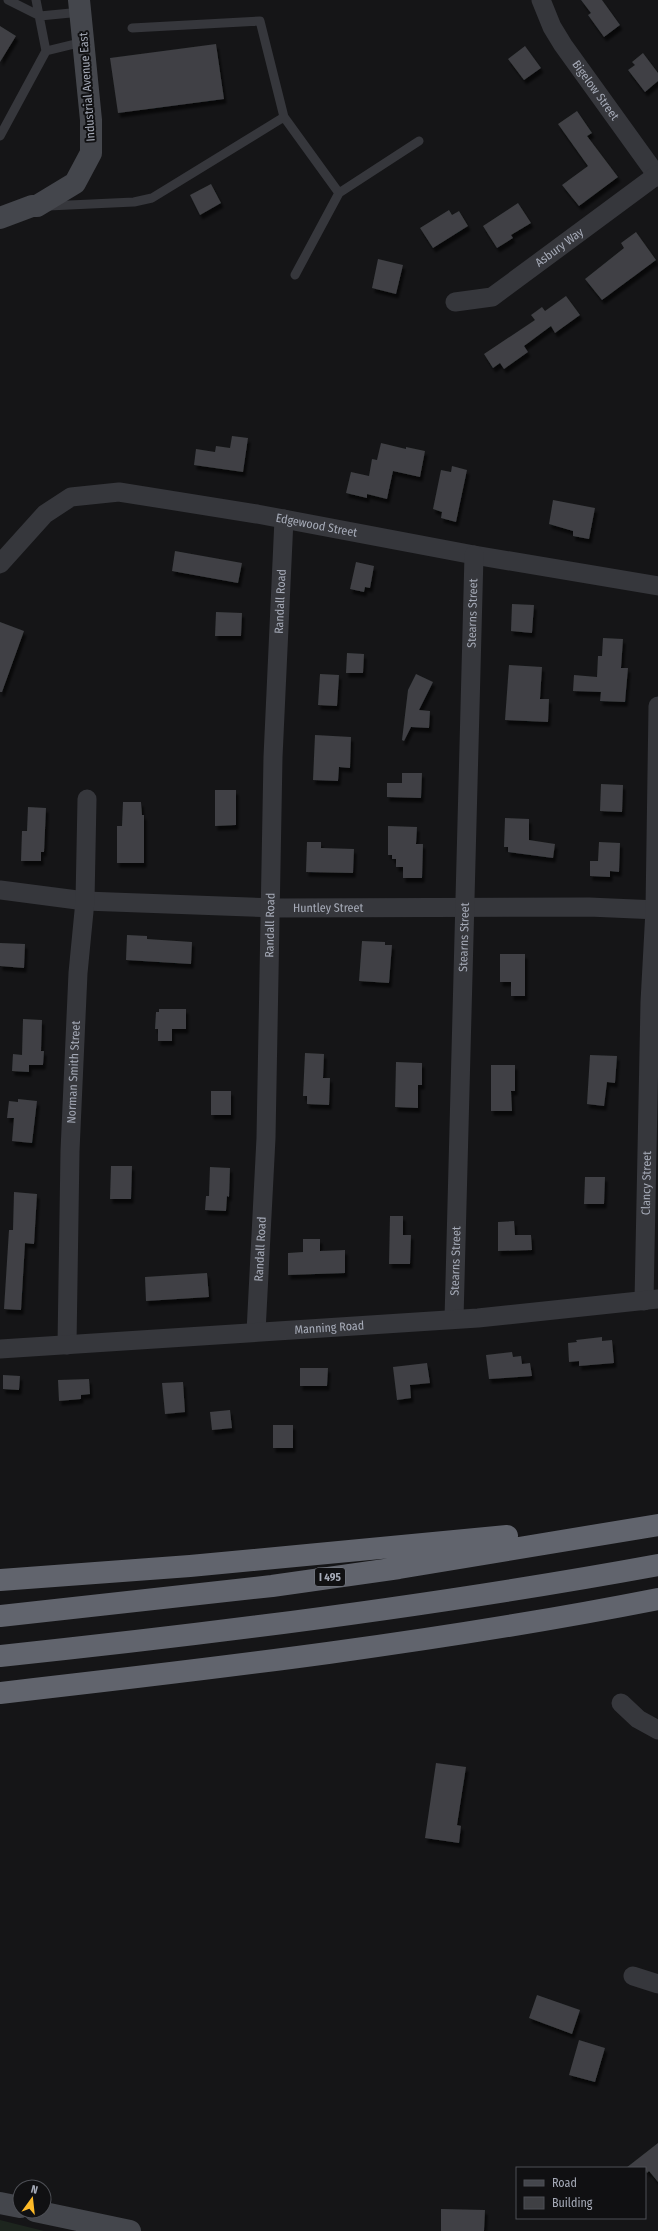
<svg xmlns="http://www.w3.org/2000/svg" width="658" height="2231" viewBox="0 0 658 2231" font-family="'Fira Sans Condensed',sans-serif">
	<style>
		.green { fill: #1d251e }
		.building { fill: #3f4044; filter: url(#shadow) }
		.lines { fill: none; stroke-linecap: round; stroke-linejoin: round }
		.lane { stroke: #36373c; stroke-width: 9 }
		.street { stroke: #36373c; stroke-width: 19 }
		.secondary { stroke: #44464c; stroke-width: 22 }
		.highway { stroke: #61646d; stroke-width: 22 }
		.labels { text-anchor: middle; stroke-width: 4; stroke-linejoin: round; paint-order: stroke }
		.shield { fill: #101012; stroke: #797c86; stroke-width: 1 }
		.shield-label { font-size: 11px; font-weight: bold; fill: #a6abb8 }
		.street-label { font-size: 12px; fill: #a6abb8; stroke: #101012 }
	</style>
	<defs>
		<filter id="shadow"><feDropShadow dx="2.5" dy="4.5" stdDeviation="1" flood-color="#0009"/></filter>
	</defs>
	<rect width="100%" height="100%" fill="#151517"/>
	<path class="green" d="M 0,2220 L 44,2231 L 0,2231 Z"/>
	<path class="building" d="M 581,0 L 602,0 L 620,25 L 604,37 L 588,15 L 591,13 Z
		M 0,26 L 16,36 L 0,62 Z
		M 216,44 L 224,99 L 118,113 L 110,58 Z
		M 525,46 L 541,68 L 524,80 L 508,59 Z
		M 643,53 L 658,73 L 658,81 L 645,92 L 628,70 L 635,65 L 632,62 Z
		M 577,111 L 592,133 L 587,136 L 618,177 L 579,206 L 562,185 L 588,166 L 558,124 Z
		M 211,184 L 221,203 L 200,215 L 190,195 Z
		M 518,203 L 531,223 L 511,235 L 513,238 L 497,248 L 483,226 Z
		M 449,210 L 452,215 L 459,211 L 468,226 L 433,248 L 420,228 Z
		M 636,232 L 656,260 L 602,300 L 585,279 L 624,248 L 621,243 Z
		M 378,259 L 403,265 L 396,294 L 372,288 Z
		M 566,296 L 580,315 L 555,333 L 551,326 L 524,346 L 528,352 L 504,369 L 500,363 L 493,368 L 484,354 L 535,320 L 531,315 L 542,307 L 545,311 Z
		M 232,436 L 248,438 L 243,472 L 194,465 L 196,449 L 215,452 L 216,446 L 230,448 Z
		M 381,443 L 406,449 L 406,447 L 425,451 L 420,477 L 393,471 L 387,499 L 367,494 L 367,498 L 346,493 L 351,472 L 369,476 L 372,459 L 377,460 Z
		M 452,466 L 467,470 L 456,522 L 441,518 L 442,512 L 433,509 L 441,470 L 451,472 Z
		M 553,500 L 595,508 L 589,539 L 573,536 L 573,531 L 549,524 Z
		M 175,551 L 242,563 L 238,583 L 172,571 Z
		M 356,562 L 374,566 L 370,588 L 365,587 L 364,592 L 350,589 Z
		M 512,604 L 534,605 L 532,633 L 511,631 Z
		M 216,612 L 242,613 L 241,636 L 215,636 Z
		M 0,622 L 24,631 L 2,692 L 0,692 Z
		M 603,638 L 623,639 L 621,668 L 628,668 L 625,702 L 600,701 L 601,692 L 573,691 L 574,675 L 597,677 L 598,656 L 602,656 Z
		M 347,653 L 364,654 L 363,673 L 346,673 Z
		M 509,665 L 542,667 L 540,699 L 549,699 L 548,722 L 505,720 Z
		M 320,674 L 339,675 L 337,706 L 318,705 Z
		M 416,674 L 433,682 L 419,710 L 430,711 L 429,728 L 411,727 L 404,741 L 402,740 L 408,690 Z
		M 315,735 L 351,737 L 350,768 L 339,767 L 338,781 L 313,780 Z
		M 402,773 L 422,773 L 421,798 L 387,797 L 387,783 L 402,783 Z
		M 601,784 L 623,785 L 622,812 L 600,811 Z
		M 215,790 L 236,790 L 236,825 L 215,826 Z
		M 123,802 L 141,802 L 142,815 L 144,815 L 144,863 L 117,863 L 117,826 L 122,826 Z
		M 28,807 L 46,808 L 44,852 L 41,852 L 41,861 L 21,861 L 22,831 L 27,831 Z
		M 505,818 L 529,819 L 529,840 L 555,844 L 553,858 L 508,852 L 508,847 L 504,847 Z
		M 388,826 L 417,827 L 416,844 L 423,844 L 422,878 L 403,878 L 403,867 L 396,867 L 396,859 L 392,859 L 392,855 L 388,855 Z
		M 307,842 L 321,842 L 321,848 L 354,849 L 353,873 L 306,872 Z
		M 599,842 L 620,843 L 619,872 L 610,871 L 610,877 L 590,876 L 590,861 L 598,861 Z
		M 127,935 L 147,936 L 147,939 L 192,942 L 191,964 L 126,960 Z
		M 362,941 L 385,942 L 385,945 L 392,945 L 389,983 L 359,981 Z
		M 0,943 L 25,944 L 24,968 L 0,966 Z
		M 500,954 L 525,954 L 525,996 L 511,996 L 511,982 L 500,982 Z
		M 159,1009 L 186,1009 L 186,1029 L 172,1029 L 172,1041 L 158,1041 L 158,1029 L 155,1029 L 156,1012 L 159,1012 Z
		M 23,1019 L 42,1020 L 41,1051 L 44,1051 L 43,1065 L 29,1065 L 29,1072 L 12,1071 L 13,1054 L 22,1055 Z
		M 305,1053 L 324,1054 L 323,1078 L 330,1078 L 329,1105 L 307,1104 L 307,1096 L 303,1096 Z
		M 590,1055 L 617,1056 L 615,1083 L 607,1082 L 604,1106 L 587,1104 Z
		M 396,1062 L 422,1063 L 422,1085 L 418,1085 L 418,1108 L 395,1107 Z
		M 491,1065 L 515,1065 L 515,1091 L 511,1091 L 512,1111 L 491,1111 Z
		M 211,1091 L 231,1091 L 231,1115 L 211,1115 Z
		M 18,1099 L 37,1101 L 32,1143 L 12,1141 L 14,1118 L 7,1118 L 9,1101 L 18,1102 Z
		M 111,1166 L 132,1166 L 131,1199 L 110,1199 Z
		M 210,1167 L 230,1168 L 229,1197 L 227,1196 L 226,1211 L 205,1210 L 206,1196 L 209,1196 Z
		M 585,1177 L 605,1177 L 604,1204 L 584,1204 Z
		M 14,1192 L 37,1194 L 34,1244 L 25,1243 L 21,1310 L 4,1309 L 9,1230 L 13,1230 Z
		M 390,1216 L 403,1216 L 403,1235 L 411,1235 L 410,1264 L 389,1264 Z
		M 514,1221 L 515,1235 L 531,1235 L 532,1250 L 498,1251 L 498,1222 Z
		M 303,1239 L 320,1239 L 320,1251 L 345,1250 L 345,1273 L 288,1275 L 288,1253 L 303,1252 Z
		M 207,1273 L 209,1297 L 146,1301 L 145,1277 Z
		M 602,1337 L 602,1341 L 612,1340 L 614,1363 L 579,1366 L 579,1361 L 569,1362 L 568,1343 L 577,1342 L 576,1340 Z
		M 512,1352 L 513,1357 L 521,1356 L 522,1364 L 530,1363 L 532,1376 L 489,1379 L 486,1355 Z
		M 427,1363 L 430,1383 L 410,1385 L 411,1398 L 397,1400 L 393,1367 Z
		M 300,1368 L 328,1368 L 327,1386 L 300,1386 Z
		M 3,1375 L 20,1376 L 19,1390 L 3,1389 Z
		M 89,1379 L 90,1394 L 81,1395 L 81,1399 L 59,1401 L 58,1380 Z
		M 183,1382 L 185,1412 L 165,1414 L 162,1383 Z
		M 230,1410 L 232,1428 L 212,1430 L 210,1412 Z
		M 273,1425 L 293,1425 L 293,1448 L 273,1448 Z
		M 436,1763 L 466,1767 L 457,1825 L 461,1826 L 459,1843 L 425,1838 Z
		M 537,1995 L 580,2010 L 572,2034 L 529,2018 Z
		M 579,2040 L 605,2048 L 595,2082 L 569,2075 Z
		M 658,2143 L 658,2182 L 649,2171 L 647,2173 L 645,2168 L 626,2168 Z
		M 441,2209 L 485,2210 L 484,2231 L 441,2231 Z"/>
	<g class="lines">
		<path class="lane" d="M 8,0 L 40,16 L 81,12
			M 132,28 L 260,21 L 284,117 L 339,193
			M 46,51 L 83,42
			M 0,136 L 46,51 L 36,0
			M 48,206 L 134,202 L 152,198 L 284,117
			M 295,275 L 339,193 L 419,141"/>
		<g class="street">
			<path id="s1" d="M 541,0 L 552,27 L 563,45 L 658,177"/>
			<path id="s2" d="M 455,302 L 492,297 L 657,175"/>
			<path id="s3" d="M 0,564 L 45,514 L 71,497 L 119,492 L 257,514 L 474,555 L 658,586"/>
			<path id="s4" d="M 0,890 L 85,901 L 277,908 L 589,907 L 658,910"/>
			<path id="s5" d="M 644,1301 L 650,1002 L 655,910 L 658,706"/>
			<path id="s6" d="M 454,1319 L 474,555"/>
			<path id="s7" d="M 256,1332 L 266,1138 L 273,757 L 284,519"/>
			<path id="s8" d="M 67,1345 L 70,1151 L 78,973 L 85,901 L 87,799"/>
			<path id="s9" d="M 0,1349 L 478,1318 L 658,1299"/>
			<path d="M 621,1703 L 638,1719 L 658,1730"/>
			<path d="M 633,1976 L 658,1984"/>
		</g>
		<path class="secondary" d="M 0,218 L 32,206 L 37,206 L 75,183 L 91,153 L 91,120 L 79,0
			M 0,2203 L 20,2207
			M 35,2211 L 130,2231"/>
		<path class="highway" d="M 0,1580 L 190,1566 L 507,1536
			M 0,1616 L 272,1586 L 399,1568 L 658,1525
			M 0,1656 C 220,1633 440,1605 658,1565
			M 0,1693 C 220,1668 440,1642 658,1599"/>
	</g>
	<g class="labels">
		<rect class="shield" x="315" y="1568" width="30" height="18" rx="3"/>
		<g class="shield-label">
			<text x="330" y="1581">I 495</text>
		</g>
		<g class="street-label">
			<text transform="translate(87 87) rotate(-94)" y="4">Industrial Avenue East</text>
			<text dy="4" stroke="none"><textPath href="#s1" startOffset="106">Bigelow Street</textPath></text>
			<text dy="4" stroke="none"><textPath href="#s2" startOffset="121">Asbury Way</textPath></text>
			<text dy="4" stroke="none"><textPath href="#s3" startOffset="347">Edgewood Street</textPath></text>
			<text dy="4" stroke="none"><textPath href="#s7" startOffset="731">Randall Road</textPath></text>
			<text dy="4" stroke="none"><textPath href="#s6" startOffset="706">Stearns Street</textPath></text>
			<text dy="4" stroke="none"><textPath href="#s4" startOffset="329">Huntley Street</textPath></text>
			<text dy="4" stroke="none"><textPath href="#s7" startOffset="407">Randall Road</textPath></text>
			<text dy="4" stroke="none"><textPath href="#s6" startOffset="382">Stearns Street</textPath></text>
			<text dy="4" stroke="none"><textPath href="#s8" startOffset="273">Norman Smith Street</textPath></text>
			<text dy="4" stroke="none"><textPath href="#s5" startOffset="118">Clancy Street</textPath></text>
			<text dy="4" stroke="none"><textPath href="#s7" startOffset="83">Randall Road</textPath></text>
			<text dy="4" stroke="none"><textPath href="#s6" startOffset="58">Stearns Street</textPath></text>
			<text dy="4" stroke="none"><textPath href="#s9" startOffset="330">Manning Road</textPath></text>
		</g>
	</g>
	<rect x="516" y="2167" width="130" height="52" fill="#101012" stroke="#4c4e54"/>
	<rect x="524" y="2180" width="20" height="6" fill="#44464c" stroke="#4c4e54"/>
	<text x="552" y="2187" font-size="12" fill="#a6abb8">Road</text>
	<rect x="524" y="2197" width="20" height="12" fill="#3f4044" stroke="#4c4e54"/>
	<text x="552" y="2207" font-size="12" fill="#a6abb8">Building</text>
	<g transform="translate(32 2199) rotate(15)"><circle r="19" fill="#101012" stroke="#4c4e54"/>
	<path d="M0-3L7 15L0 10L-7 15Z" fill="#fdb927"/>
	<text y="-6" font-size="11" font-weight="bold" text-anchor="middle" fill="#a6abb8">N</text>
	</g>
</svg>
